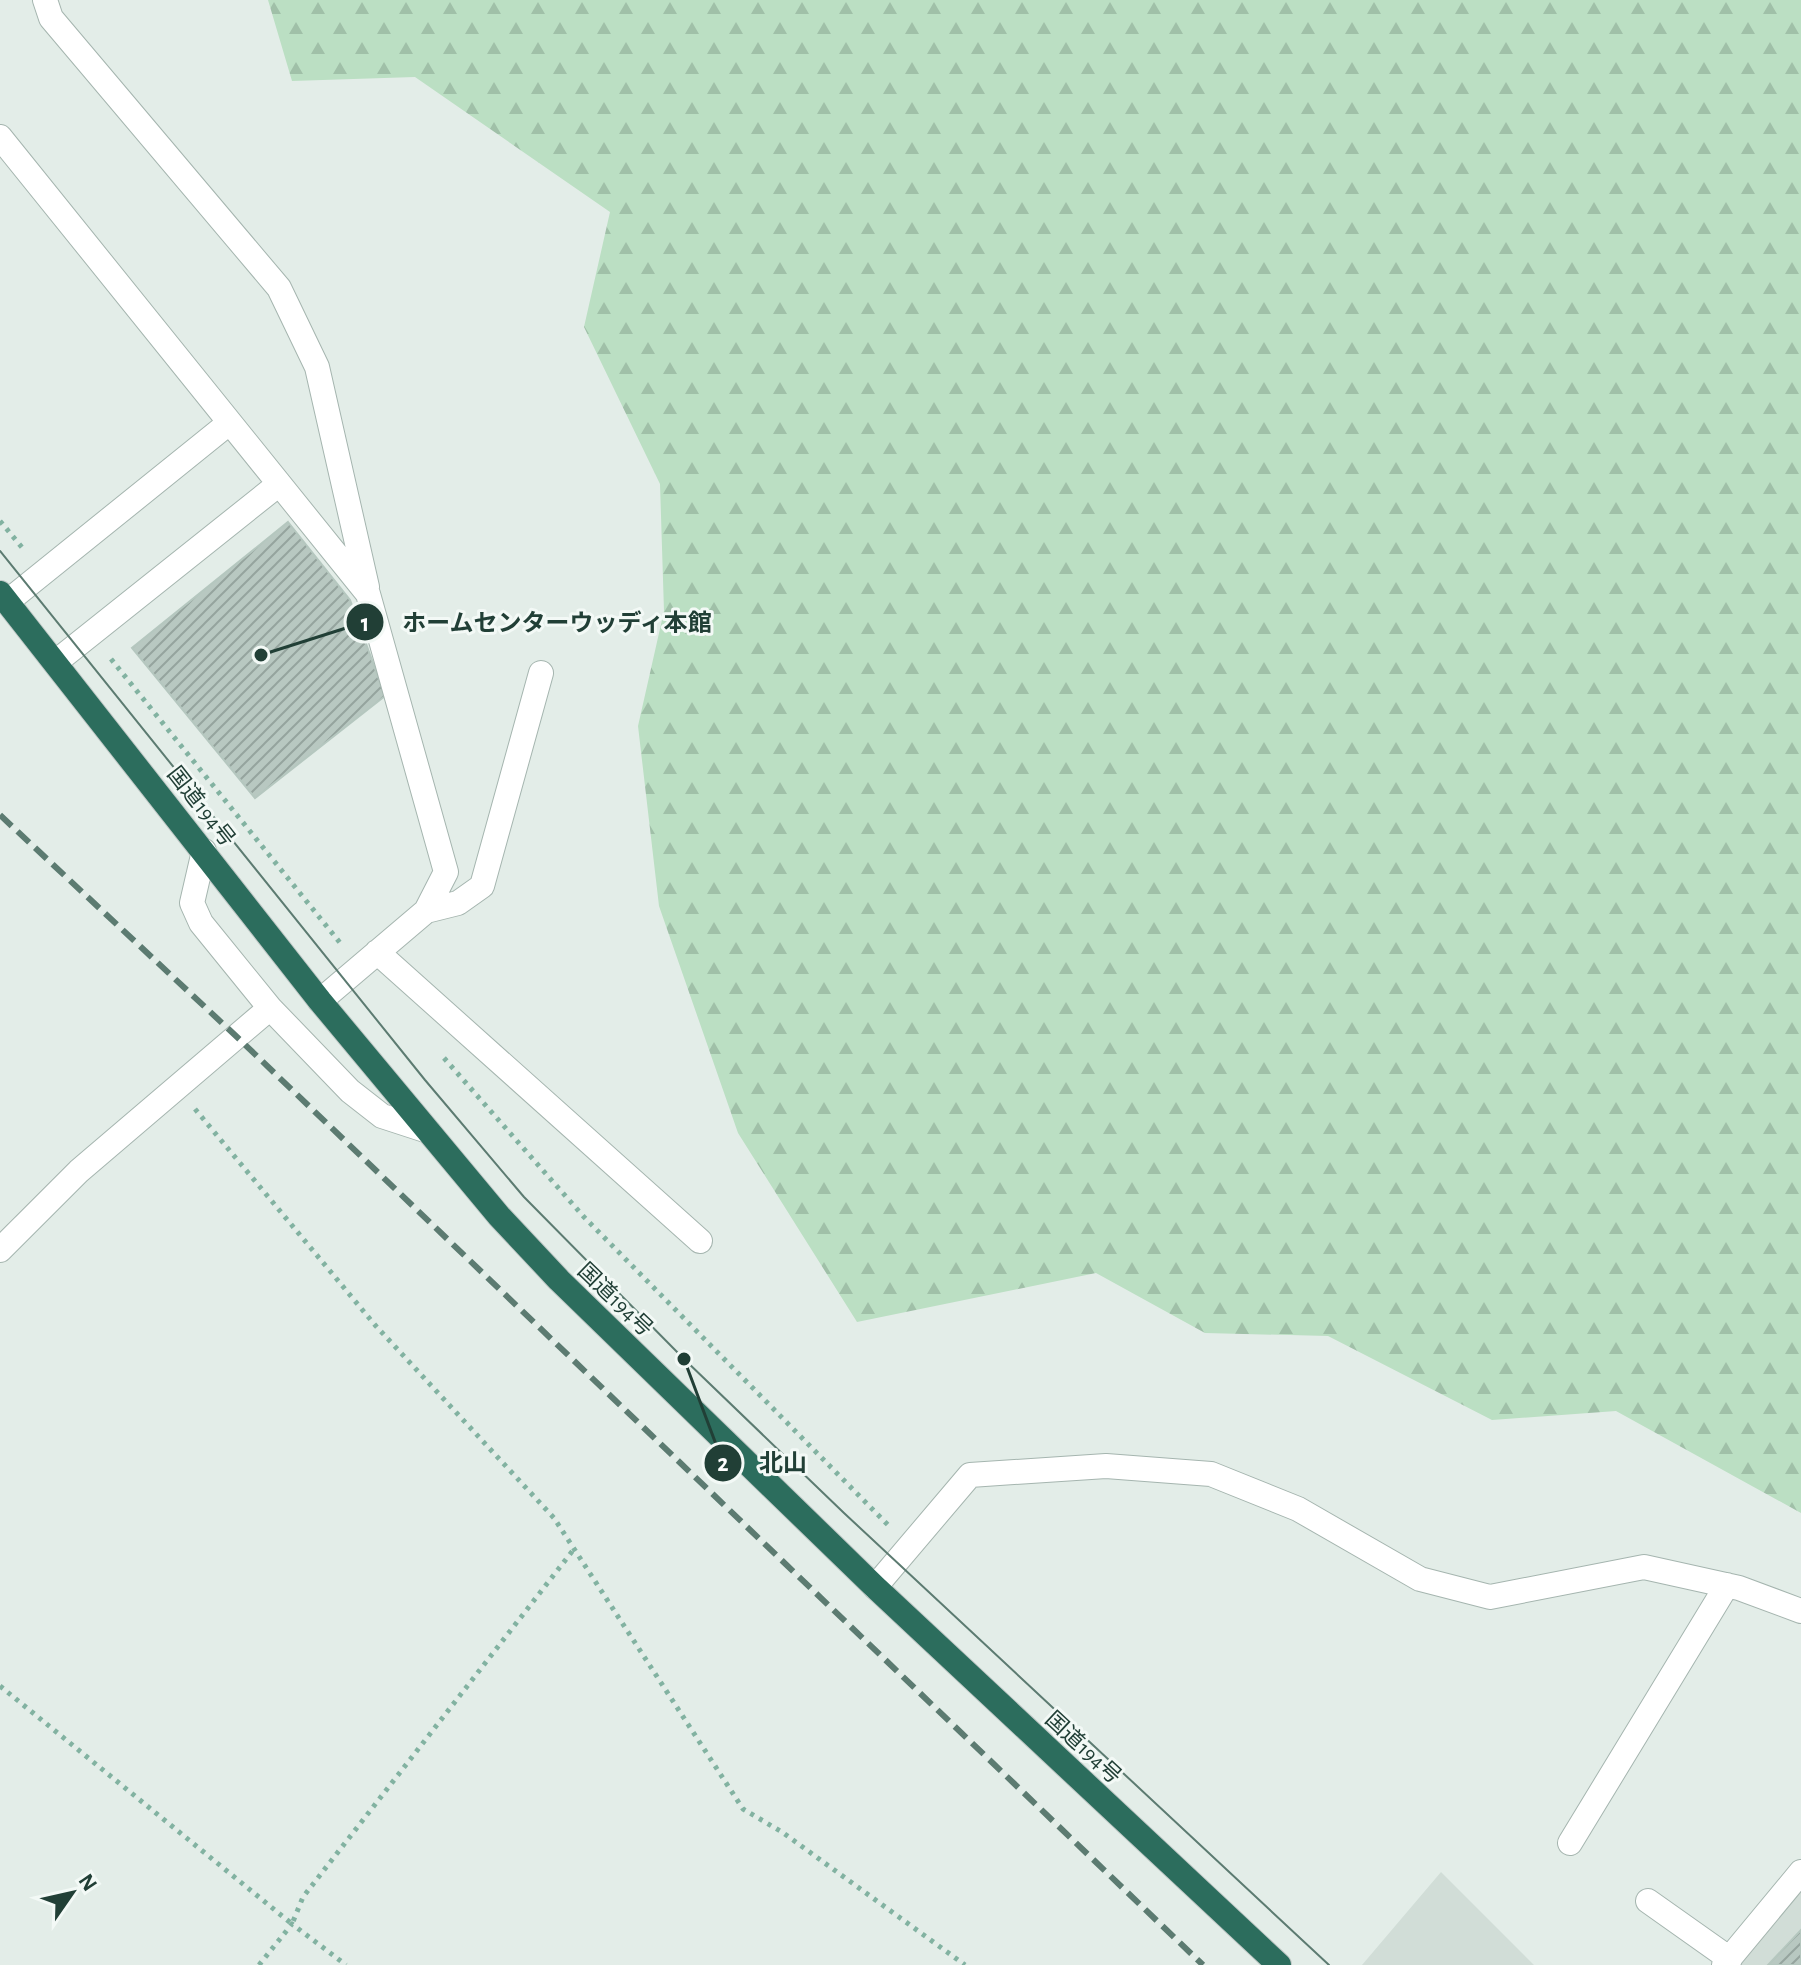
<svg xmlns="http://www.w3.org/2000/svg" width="1801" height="1965" viewBox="0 0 1801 1965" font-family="'Alegreya Sans','Noto Sans JP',sans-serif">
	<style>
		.built { fill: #d1ddd7 }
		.forest { fill: url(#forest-firs) }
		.building { fill: url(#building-hatch); stroke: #b5c7bf; stroke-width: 2 }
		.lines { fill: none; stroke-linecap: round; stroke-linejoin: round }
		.minor-casing { stroke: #a5b5af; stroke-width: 26 }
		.highway-casing { stroke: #c1c9c7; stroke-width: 26 }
		.path { stroke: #82b2a1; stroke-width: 5; stroke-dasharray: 4 6; stroke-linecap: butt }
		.minor { stroke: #fff; stroke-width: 24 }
		.highway { stroke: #2c6d5d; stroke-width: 24 }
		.tram { stroke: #5c7b71; stroke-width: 2 }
		.rail { stroke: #5c7b71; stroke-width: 6; stroke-dasharray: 16 8; stroke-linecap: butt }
		.labels { text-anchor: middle; stroke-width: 6; stroke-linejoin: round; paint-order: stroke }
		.street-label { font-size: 22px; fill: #213f36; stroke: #f3f9f6 }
		.leader { fill: none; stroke: #213f36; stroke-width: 3 }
		.callout-dot { fill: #213f36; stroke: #f3f9f6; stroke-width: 3 }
		.mark-label { font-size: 24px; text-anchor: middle; font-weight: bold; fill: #fff }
		.callout-label { font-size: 24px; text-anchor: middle; font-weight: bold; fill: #213f36; stroke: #f3f9f6; stroke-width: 6; stroke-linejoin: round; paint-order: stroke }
	</style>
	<defs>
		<pattern id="forest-firs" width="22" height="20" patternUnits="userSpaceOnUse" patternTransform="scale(2)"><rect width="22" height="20" fill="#bbdfc3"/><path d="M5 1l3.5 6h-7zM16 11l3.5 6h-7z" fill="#a0c0a8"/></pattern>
		<pattern id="building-hatch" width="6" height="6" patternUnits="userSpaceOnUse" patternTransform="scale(2)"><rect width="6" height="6" fill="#b8c8c1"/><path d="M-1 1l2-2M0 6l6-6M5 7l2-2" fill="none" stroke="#95a49e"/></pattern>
	</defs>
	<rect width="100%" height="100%" fill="#e3ede8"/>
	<path class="built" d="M 1441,1872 L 1534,1965 L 1362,1965 Z
		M 1801,1892 L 1801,1965 L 1739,1965 Z"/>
	<path class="forest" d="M 268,0 L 1801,0 L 1801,1513 L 1616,1411 L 1492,1420 L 1328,1336 L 1205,1333 L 1096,1273 L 857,1322 L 738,1133 L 659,906 L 638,726 L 664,611 L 660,484 L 584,327 L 610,212 L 415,77 L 292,81 Z"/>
	<path class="building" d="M 288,522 L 350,600 L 385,696 L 255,798 L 132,648 Z
		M 1801,1930 L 1801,1965 L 1768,1965 Z"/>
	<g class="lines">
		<defs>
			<path id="minor" d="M 45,0 L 51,18 L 279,288 L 317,367 L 367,587
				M 0,137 L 368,594 L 446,872 L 426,911 L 320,1001
				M 7,602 L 229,423
				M 57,661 L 279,484
				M 204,851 L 192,903 L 201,923 L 270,1008
				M 426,911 L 458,903 L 482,886 L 541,673
				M 377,952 L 700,1241
				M 0,1250 L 79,1171 L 270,1008 L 350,1091 L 382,1116 L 428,1131
				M 875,1587 L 970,1475 L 1106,1466 L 1211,1474 L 1298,1509 L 1420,1579 L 1490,1597 L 1644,1567 L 1739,1588 L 1801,1611
				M 1570,1843 L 1727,1585
				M 1648,1901 L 1730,1959
				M 1724,1965 L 1801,1872"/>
			<path id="highway" d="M 0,593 L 320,1001 L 499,1216 L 559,1280 L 875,1587 L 1279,1965"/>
		</defs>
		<use href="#minor" class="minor-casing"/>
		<use href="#highway" class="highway-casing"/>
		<path class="path" d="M 0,521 L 25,551
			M 111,659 L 341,944
			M 444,1058 L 584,1217 L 889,1526
			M 195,1109 L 375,1325 L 554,1518 L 743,1809 L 782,1832 L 965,1965
			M 0,1686 L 292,1924 L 303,1897 L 574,1549
			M 259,1965 L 292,1924 L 346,1965"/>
		<use href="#minor" class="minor"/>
		<use href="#highway" class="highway"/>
		<path class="tram" d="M 0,551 L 425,1080 L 524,1197 L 684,1359 L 844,1513 L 1329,1965"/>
		<path class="rail" d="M 0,815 L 237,1037 L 1203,1965"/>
	</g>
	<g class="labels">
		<g class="street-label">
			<text transform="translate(202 806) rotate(52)" y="8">国道194号</text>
			<text transform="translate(616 1299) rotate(44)" y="8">国道194号</text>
			<text transform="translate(1084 1747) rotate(43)" y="8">国道194号</text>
		</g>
	</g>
	<path class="leader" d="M261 655L365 622M684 1359L723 1463"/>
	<g class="callout-dot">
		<circle cx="261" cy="655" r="8"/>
		<circle cx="684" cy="1359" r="8"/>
		<circle cx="365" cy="622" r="20"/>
		<circle cx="723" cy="1463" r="20"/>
	</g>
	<g class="mark-label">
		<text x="365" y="631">1</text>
		<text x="723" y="1471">2</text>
	</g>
	<g class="callout-label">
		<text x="557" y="631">ホームセンターウッディ本館</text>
		<text x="783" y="1471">北山</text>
	</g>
	<g transform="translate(72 1893) rotate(56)" stroke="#f3f9f6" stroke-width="6" paint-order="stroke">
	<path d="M0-6L14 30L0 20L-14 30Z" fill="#213f36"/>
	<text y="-12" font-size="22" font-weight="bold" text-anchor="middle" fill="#213f36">N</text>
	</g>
</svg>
